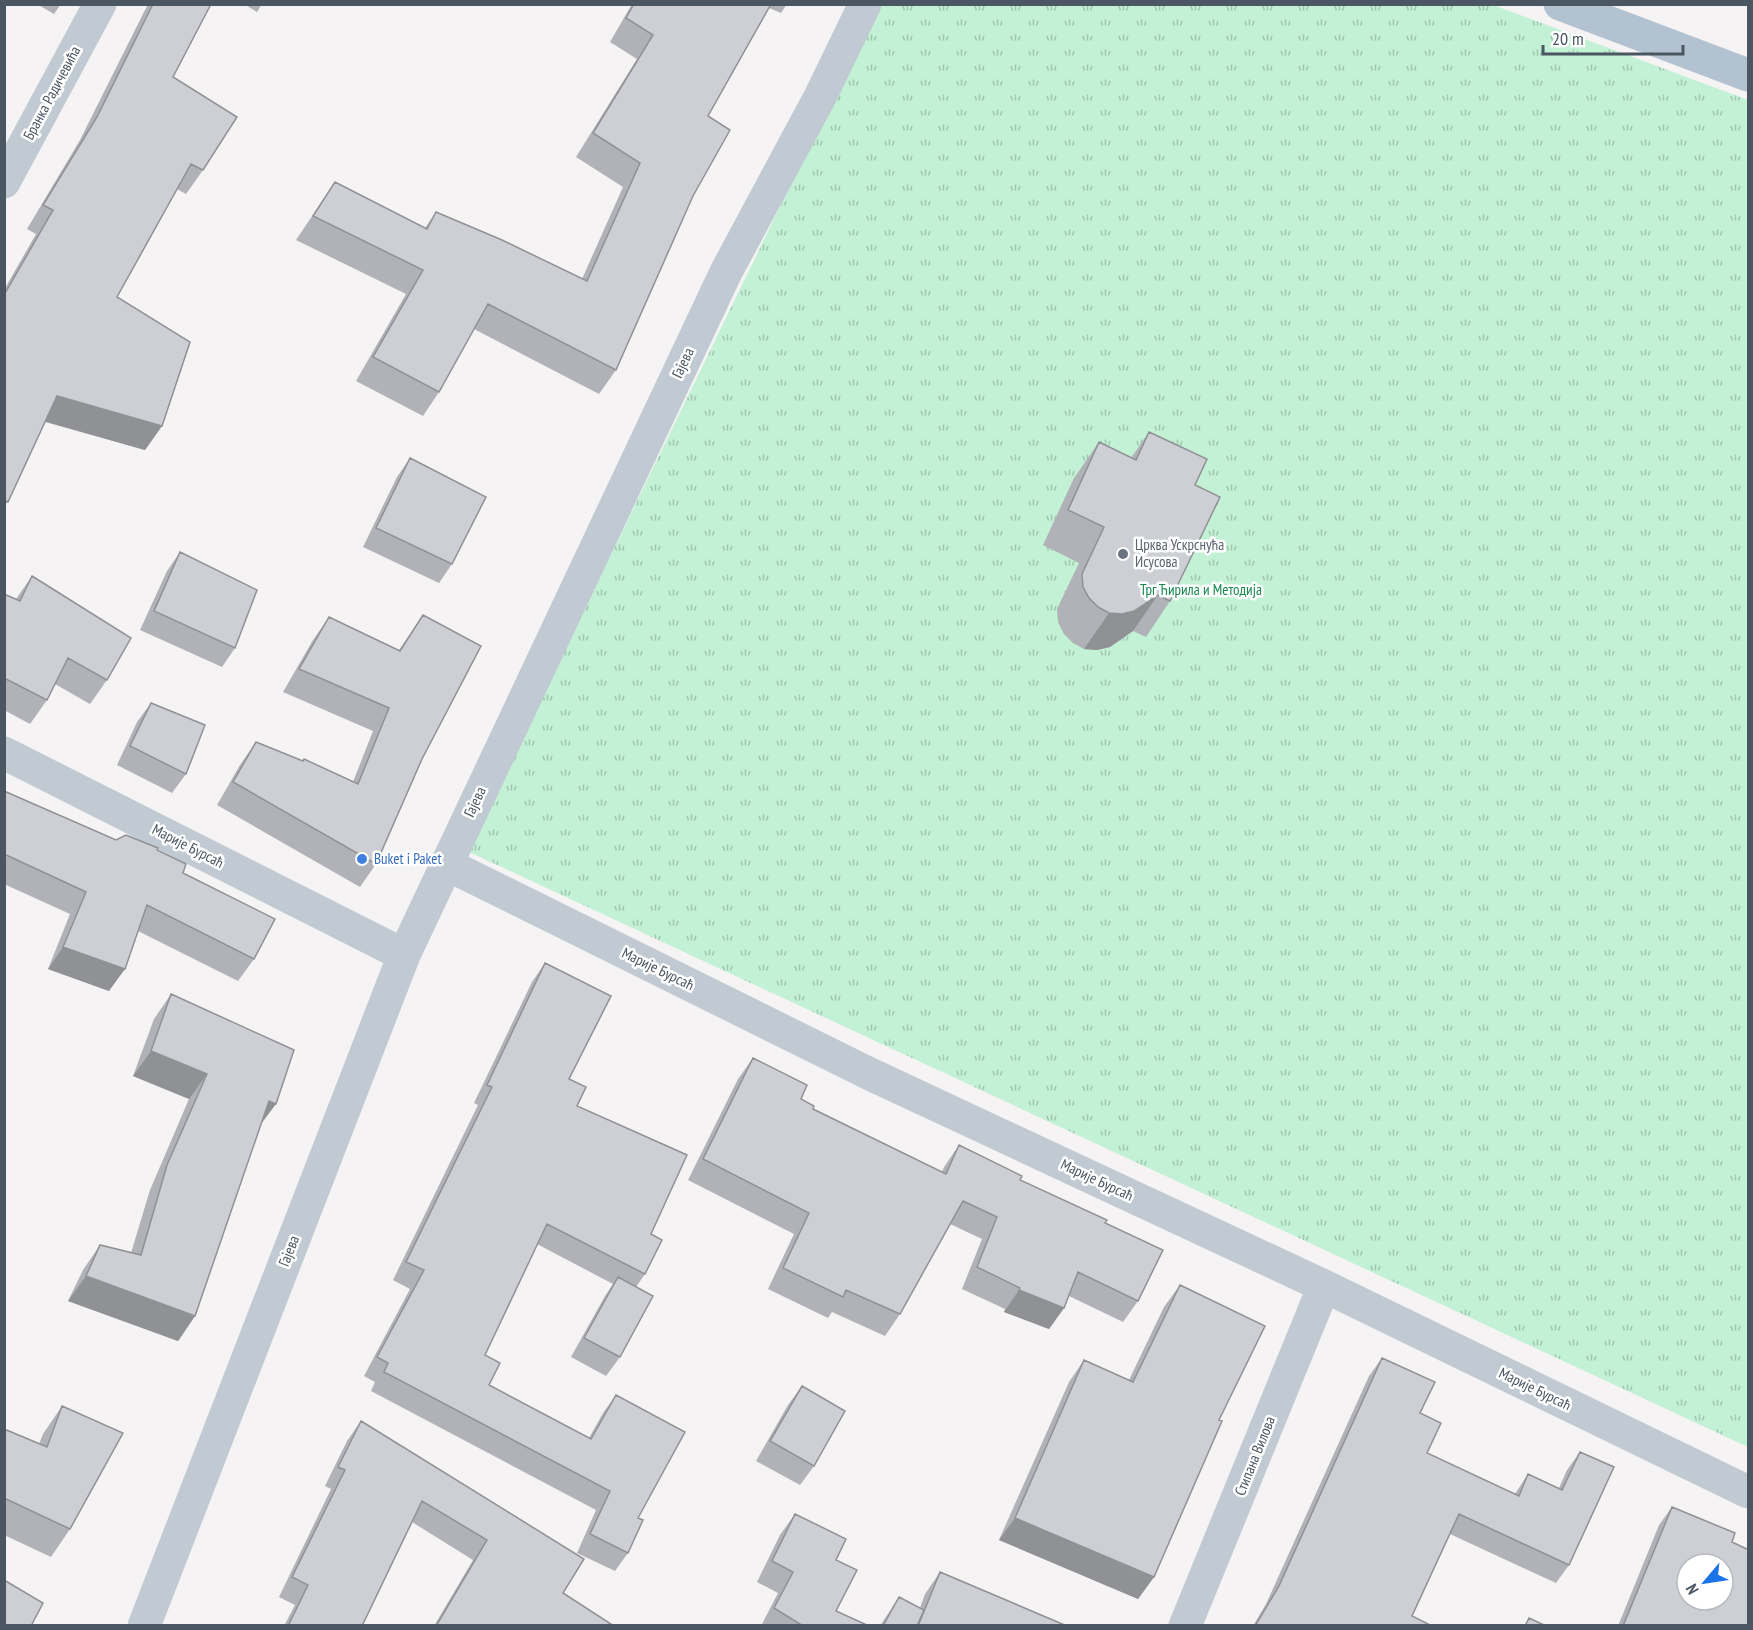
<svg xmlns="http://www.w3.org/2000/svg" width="1753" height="1630" viewBox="0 0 1753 1630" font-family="'PT Sans Narrow',sans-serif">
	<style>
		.park { fill: url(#park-tufts) }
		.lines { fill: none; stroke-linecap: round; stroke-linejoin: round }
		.minor { stroke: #c1cad2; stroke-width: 33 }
		.major { stroke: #b3c2d1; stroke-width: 33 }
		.wall { fill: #b0b2b7 }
		.shaded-wall { fill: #909195 }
		.building { fill: #cdcfd5; stroke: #909195; stroke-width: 1.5; fill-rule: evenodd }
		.worship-dot { fill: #6b7280; stroke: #fff; stroke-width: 2 }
		.shop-dot { fill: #3f7fe0; stroke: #fff; stroke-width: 2 }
		.labels { text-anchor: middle; stroke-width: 5; stroke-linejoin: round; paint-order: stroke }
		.street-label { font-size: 15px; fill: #4a5661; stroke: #fff }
		.worship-label { font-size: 15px; fill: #5b616d; stroke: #fff; text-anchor: start }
		.park-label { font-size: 15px; fill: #17864f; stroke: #fff }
		.shop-label { font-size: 15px; fill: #366cbe; stroke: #fff; text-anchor: start }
	</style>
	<defs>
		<pattern id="park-tufts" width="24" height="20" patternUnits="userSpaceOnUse" patternTransform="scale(1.5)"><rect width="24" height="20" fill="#c3f1d5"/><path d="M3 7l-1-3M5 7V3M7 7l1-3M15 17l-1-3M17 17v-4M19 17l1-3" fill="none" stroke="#a0c6b0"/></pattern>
	</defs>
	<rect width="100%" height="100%" fill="#f5f3f3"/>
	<path class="park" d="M 878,5 L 1493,5 L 1748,100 L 1748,1447 L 467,851 Z"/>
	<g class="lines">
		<path class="minor" d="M 4,182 L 100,4
			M 4,753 L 404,955
			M 446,864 L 870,1074 L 1324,1286 L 1748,1492
			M 144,1626 L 404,955 L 726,272 L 821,95 L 865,4
			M 1185,1626 L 1324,1286"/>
		<path class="major" d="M 1560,4 L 1748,75"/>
	</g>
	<path class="wall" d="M 37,4 L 61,4 L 54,14 Z
		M 148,4 L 211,4 L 173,77 L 203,170 L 186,194 L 177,189 L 117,297 L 162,426 L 145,450 L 45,422 L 8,502 L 4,506 L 4,290 L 36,234 L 27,229 L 80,140 Z
		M 244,4 L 262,4 L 257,12 Z
		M 632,4 L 787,4 L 781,13 L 769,8 L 708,116 L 693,196 L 616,370 L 599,394 L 474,329 L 439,392 L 423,416 L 356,381 L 406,294 L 296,240 L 335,182 L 425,228 L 436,212 L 582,279 L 623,187 L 576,157 L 637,59 L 610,42 Z
		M 1149,432 L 1195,485 L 1170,601 L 1146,637 L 1133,631 L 1110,647 L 1097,650 L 1084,649 L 1073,643 L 1064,634 L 1058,622 L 1057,609 L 1079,563 L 1043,545 L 1074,478 L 1099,442 L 1131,458 Z
		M 410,458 L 452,564 L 439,583 L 363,547 L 397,477 Z
		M 180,552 L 235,648 L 222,667 L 140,630 L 167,571 Z
		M 32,576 L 107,680 L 90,704 L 55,684 L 47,700 L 30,724 L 4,710 L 4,594 L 16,599 Z
		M 423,615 L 422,759 L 376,864 L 360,887 L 217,805 L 240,765 L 256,742 L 353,782 L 373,731 L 283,692 L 313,640 L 329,617 L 399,650 Z
		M 151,703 L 186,774 L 172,793 L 117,765 L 137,722 Z
		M 4,791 L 116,840 L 157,850 L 183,873 L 254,959 L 238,981 L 138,931 L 109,991 L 48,969 L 70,914 L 4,884 Z
		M 545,963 L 569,1079 L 577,1106 L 651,1234 L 645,1274 L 636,1287 L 620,1357 L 606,1376 L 571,1357 L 605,1296 L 613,1284 L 537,1244 L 485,1355 L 489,1385 L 589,1438 L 603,1413 L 616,1395 L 638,1518 L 628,1553 L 615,1571 L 577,1553 L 596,1510 L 371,1391 L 375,1382 L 364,1376 L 410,1289 L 393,1280 L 478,1105 L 474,1103 L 532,982 Z
		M 171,994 L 260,1126 L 195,1316 L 178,1341 L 68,1301 L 83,1270 L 100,1245 L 131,1253 L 150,1190 L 189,1099 L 133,1076 L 154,1019 Z
		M 753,1058 L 813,1109 L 942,1172 L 944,1167 L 959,1145 L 1020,1180 L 1105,1223 L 1138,1301 L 1123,1322 L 1069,1296 L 1064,1308 L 1049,1329 L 1004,1312 L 1005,1309 L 962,1289 L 982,1239 L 950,1224 L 900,1314 L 885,1336 L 832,1312 L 828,1318 L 768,1289 L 794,1234 L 688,1180 L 738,1079 Z
		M 1180,1285 L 1219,1420 L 1154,1577 L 1138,1599 L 999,1540 L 1069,1382 L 1084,1360 L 1129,1380 L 1164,1307 Z
		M 1382,1358 L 1420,1413 L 1427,1453 L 1515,1494 L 1528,1474 L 1559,1488 L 1567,1470 L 1580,1452 L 1569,1565 L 1556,1583 L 1450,1534 L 1412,1616 L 1432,1626 L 1253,1626 L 1266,1604 L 1369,1376 Z
		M 802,1386 L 814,1466 L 800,1485 L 756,1461 L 788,1405 Z
		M 62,1406 L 70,1529 L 51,1557 L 4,1535 L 4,1429 L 39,1444 L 43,1434 Z
		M 361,1421 L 563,1593 L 614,1626 L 434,1626 L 473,1560 L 412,1522 L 362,1626 L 284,1626 L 295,1605 L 279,1597 L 331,1489 L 325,1486 L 347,1441 Z
		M 1672,1507 L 1732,1542 L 1749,1626 L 1618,1626 L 1659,1525 Z
		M 795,1514 L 836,1560 L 836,1611 L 869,1626 L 761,1626 L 778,1593 L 757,1582 L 780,1535 Z
		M 940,1572 L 1067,1626 L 880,1626 L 899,1597 L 920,1608 L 925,1594 Z"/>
	<path class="shaded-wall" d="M 57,396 L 162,426 L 145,450 L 40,420 Z
		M 1158,595 L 1133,631 L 1110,647 L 1097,650 L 1084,649 L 1109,613 Z
		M 63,947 L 125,969 L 109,991 L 48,969 Z
		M 151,1051 L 207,1074 L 189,1099 L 133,1076 Z
		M 269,1101 L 276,1104 L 258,1128 Z
		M 86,1276 L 195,1316 L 178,1341 L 68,1301 Z
		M 1019,1290 L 1064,1308 L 1049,1329 L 1004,1312 Z
		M 1015,1518 L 1154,1577 L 1138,1599 L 999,1540 Z"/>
	<path class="building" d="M 153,4 L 211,4 L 173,77 L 237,117 L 203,170 L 191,164 L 117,297 L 190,342 L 162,426 L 57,396 L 8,502 L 4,500 L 4,295 L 53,210 L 43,205 L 97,117 Z
		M 634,4 L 771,4 L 708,116 L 730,130 L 693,196 L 616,370 L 488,304 L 439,392 L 373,357 L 423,270 L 313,216 L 335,182 L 427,229 L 436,212 L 502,240 L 587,281 L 640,163 L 593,133 L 653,35 L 626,18 Z
		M 1149,432 L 1207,459 L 1195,485 L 1220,497 L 1170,601 L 1158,595 L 1134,611 L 1122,614 L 1109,613 L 1098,607 L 1089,598 L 1083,587 L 1082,574 L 1104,527 L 1068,510 L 1099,442 L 1136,460 Z
		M 410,458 L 486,497 L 452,564 L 376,528 Z
		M 180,552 L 257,590 L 235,648 L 154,611 Z
		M 32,576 L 131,638 L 107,680 L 68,658 L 47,700 L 4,678 L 4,594 L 20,601 Z
		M 423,615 L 481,646 L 422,759 L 376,864 L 233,782 L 256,742 L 303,761 L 304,759 L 358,784 L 389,708 L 299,669 L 329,617 L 400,651 Z
		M 151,703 L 205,725 L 186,774 L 130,746 Z
		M 4,791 L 116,840 L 126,835 L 158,848 L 157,850 L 186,864 L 183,873 L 275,919 L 254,959 L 147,905 L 125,969 L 63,947 L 86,892 L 4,854 Z
		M 545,963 L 611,996 L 569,1079 L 586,1087 L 577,1106 L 687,1155 L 651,1234 L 662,1240 L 645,1274 L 547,1224 L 485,1355 L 500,1363 L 489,1385 L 591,1439 L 616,1395 L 685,1432 L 638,1518 L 643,1520 L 628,1553 L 590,1534 L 610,1491 L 384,1372 L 388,1363 L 377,1357 L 424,1270 L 406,1262 L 492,1087 L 487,1085 Z
		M 171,994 L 294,1050 L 276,1104 L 269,1101 L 195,1316 L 86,1276 L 100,1245 L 141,1255 L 167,1165 L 207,1074 L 151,1051 Z
		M 753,1058 L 807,1085 L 801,1099 L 814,1106 L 813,1109 L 946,1174 L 959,1145 L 1022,1176 L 1020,1180 L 1107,1220 L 1105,1223 L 1163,1250 L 1138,1301 L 1078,1272 L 1064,1308 L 1019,1290 L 1020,1288 L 977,1267 L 997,1217 L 963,1201 L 900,1314 L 846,1290 L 843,1297 L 783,1268 L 809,1213 L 703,1159 Z
		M 618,1277 L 653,1296 L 620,1357 L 584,1338 Z
		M 1180,1285 L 1265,1326 L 1219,1420 L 1222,1421 L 1154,1577 L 1015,1518 L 1084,1360 L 1133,1382 Z
		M 1382,1358 L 1435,1382 L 1420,1413 L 1441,1423 L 1427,1453 L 1519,1496 L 1528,1474 L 1562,1490 L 1580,1452 L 1614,1467 L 1569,1565 L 1459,1514 L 1412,1616 L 1432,1626 L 1255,1626 L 1279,1586 Z
		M 802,1386 L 845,1411 L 814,1466 L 770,1441 Z
		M 62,1406 L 123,1433 L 70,1529 L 4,1498 L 4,1429 L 47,1447 Z
		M 361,1421 L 584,1559 L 563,1593 L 614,1626 L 436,1626 L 487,1540 L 422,1501 L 362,1626 L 288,1626 L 308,1585 L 292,1577 L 345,1470 L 338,1467 Z
		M 1672,1507 L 1735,1533 L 1732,1542 L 1749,1550 L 1749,1626 L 1623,1626 ZM 1687,1564 L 1723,1564 L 1723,1600 L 1687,1600 Z
		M 795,1514 L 846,1539 L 836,1560 L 857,1570 L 836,1611 L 869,1626 L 803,1626 L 774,1608 L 793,1572 L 772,1561 Z
		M 940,1572 L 1067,1626 L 918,1626 Z
		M 4,1580 L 43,1603 L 31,1626 L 4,1626 Z
		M 899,1597 L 924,1610 L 917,1626 L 883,1626 Z
		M 1529,1618 L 1546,1626 L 1525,1626 Z"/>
	<circle class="worship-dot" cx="1123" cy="554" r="6"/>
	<circle class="shop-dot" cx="362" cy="859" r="6"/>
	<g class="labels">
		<g class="street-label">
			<text transform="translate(52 93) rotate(-62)" y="5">Бранка Радичевића</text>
			<text transform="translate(683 363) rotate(-65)" y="5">Гајева</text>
			<text transform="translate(475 802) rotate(-65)" y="5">Гајева</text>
			<text transform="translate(188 846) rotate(27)" y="5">Марије Бурсаћ</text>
			<text transform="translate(658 969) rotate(26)" y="5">Марије Бурсаћ</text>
			<text transform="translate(1097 1180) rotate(25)" y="5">Марије Бурсаћ</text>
			<text transform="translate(289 1251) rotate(-69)" y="5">Гајева</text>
			<text transform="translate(1535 1389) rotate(26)" y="5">Марије Бурсаћ</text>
			<text transform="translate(1255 1456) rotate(-68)" y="5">Стипана Вилова</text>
		</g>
		<g class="worship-label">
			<text x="1135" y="550">Црква Ускрснућа<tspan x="1135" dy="17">Исусова</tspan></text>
		</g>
		<g class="park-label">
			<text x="1201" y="595">Трг Ћирила и Методија</text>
		</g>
		<g class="shop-label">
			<text x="374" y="864">Buket i Paket</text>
		</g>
	</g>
	<rect width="1753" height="1630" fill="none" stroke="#4a5661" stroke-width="12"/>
	<g transform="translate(1705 1582) rotate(241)"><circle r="28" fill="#ffffff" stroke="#b7bbc0" stroke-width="1.5"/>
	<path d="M0-4.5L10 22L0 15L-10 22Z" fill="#1a73e8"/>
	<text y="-9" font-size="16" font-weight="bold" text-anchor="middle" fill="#4a5661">N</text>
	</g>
	<path d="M1543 45v9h140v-9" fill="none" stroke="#4a5661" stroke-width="3"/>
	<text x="1552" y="45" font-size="18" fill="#4a5661" stroke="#ffffff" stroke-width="4.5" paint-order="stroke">20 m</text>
</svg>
